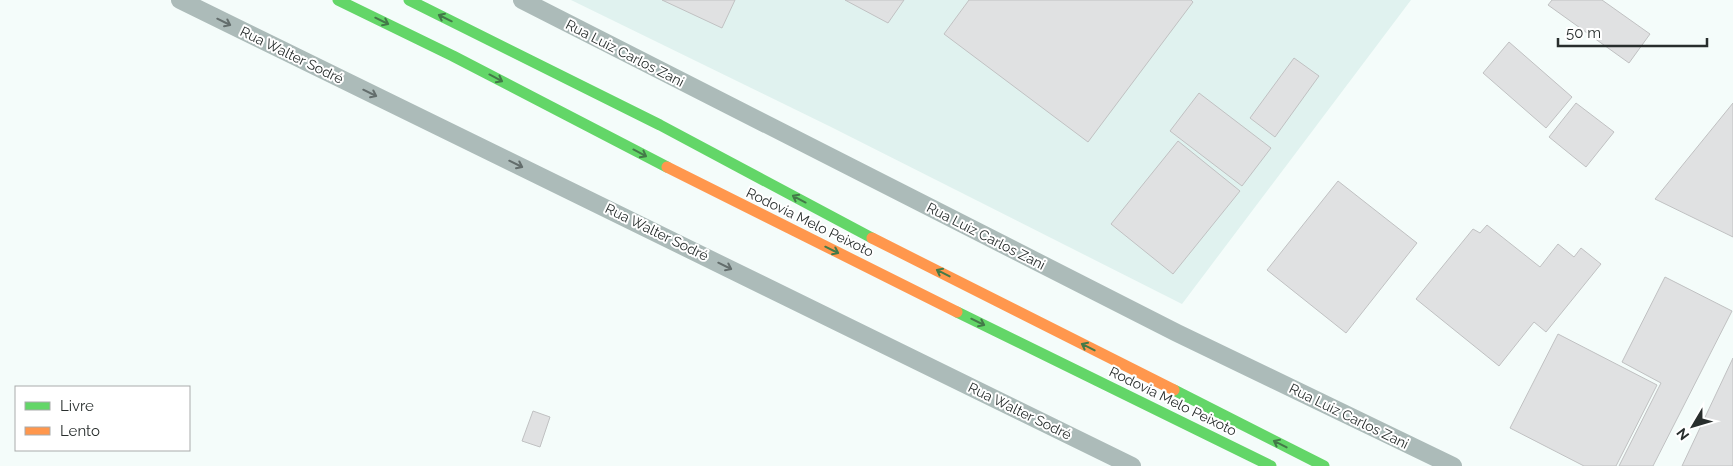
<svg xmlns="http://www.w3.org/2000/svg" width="1733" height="466" viewBox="0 0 1733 466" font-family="Raleway,sans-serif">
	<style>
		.built { fill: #e0f2ef }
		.building { fill: #e0e1e2; stroke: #c0c1c2 }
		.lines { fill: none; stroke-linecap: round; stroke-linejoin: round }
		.street { stroke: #acbbb9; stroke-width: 18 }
		.fast { stroke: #63d668; stroke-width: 11 }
		.slow { stroke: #ff974d; stroke-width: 11 }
		.oneway { stroke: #437a48 }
		.oneway2 { stroke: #636d6c }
		.labels { text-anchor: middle; stroke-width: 4; stroke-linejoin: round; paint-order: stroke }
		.street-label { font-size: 14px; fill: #282e2d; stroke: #fff }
	</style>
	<rect width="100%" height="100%" fill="#f4fcfa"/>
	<path class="built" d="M 571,0 L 1411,0 L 1182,304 L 831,127 Z"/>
	<path class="building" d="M 662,0 L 735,0 L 722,28 Z
		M 845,0 L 904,0 L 888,23 Z
		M 969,0 L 1191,0 L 1193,2 L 1088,142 L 944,34 Z
		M 1552,0 L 1602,0 L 1650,34 L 1629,63 L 1548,5 Z
		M 1509,42 L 1572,97 L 1546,128 L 1483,73 Z
		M 1294,58 L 1319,76 L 1275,137 L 1250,118 Z
		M 1199,93 L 1271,148 L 1242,186 L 1170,131 Z
		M 1576,103 L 1614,132 L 1586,167 L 1549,137 Z
		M 1733,103 L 1733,237 L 1655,199 Z
		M 1178,141 L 1240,191 L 1173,274 L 1111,224 Z
		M 1338,181 L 1417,243 L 1346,333 L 1267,270 Z
		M 1487,225 L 1540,267 L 1558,244 L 1574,257 L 1581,248 L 1601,264 L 1546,332 L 1534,322 L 1499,366 L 1416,299 L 1473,229 L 1480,233 Z
		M 1665,277 L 1732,311 L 1653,466 L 1619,466 L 1661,383 L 1622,362 Z
		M 1558,334 L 1657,385 L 1616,466 L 1584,466 L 1510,428 Z
		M 1733,358 L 1733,466 L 1682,466 Z
		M 533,411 L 550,417 L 540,447 L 522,441 Z"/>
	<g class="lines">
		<path class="street" d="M 180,0 L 1132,466
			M 522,0 L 1177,333 L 1453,466"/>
		<path class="fast" d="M 338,0 L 453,56 L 667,167
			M 409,0 L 660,125 L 872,238
			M 957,312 L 1271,466
			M 1174,390 L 1324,466"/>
		<path class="slow" d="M 667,167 L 957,312
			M 872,238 L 1174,390"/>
	</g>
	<defs><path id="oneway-shaft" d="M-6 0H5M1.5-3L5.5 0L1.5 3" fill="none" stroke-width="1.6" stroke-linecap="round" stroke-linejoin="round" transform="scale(1.25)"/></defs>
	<g class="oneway">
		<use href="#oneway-shaft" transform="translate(445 18) rotate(-154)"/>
		<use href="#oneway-shaft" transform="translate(382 21) rotate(26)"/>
		<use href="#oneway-shaft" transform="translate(496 78) rotate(28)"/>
		<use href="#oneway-shaft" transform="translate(640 153) rotate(28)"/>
		<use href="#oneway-shaft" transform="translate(799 199) rotate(-152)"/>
		<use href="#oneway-shaft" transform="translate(832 250) rotate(26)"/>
		<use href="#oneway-shaft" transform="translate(943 273) rotate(-153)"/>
		<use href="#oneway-shaft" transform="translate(978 322) rotate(26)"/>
		<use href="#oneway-shaft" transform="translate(1088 347) rotate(-153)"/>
		<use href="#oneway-shaft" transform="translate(1280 444) rotate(-153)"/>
	</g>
	<g class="oneway2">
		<use href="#oneway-shaft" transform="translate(224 22) rotate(26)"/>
		<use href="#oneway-shaft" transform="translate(370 93) rotate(26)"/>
		<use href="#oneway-shaft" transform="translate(516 164) rotate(26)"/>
		<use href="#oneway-shaft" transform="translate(725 266) rotate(26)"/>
	</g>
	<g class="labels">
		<g class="street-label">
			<text transform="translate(625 53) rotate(27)" y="5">Rua Luiz Carlos Zani</text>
			<text transform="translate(292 55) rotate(26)" y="5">Rua Walter Sodré</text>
			<text transform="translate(810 222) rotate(26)" y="5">Rodovia Melo Peixoto</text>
			<text transform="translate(657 232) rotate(26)" y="5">Rua Walter Sodré</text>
			<text transform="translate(986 236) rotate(27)" y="5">Rua Luiz Carlos Zani</text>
			<text transform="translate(1173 401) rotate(26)" y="5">Rodovia Melo Peixoto</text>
			<text transform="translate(1020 411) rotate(26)" y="5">Rua Walter Sodré</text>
			<text transform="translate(1349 416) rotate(26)" y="5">Rua Luiz Carlos Zani</text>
		</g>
	</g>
	<rect x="15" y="386" width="175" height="65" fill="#ffffff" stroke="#a9abab"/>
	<rect x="25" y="402" width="25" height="8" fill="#63d668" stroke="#a9abab"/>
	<text x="60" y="411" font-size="15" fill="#282e2d">Livre</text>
	<rect x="25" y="427" width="25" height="8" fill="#ff974d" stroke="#a9abab"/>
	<text x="60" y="436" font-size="15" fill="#282e2d">Lento</text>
	<g transform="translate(1693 426) rotate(232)" stroke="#ffffff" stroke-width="4" paint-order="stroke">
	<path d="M0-4L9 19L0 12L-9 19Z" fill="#282e2d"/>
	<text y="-8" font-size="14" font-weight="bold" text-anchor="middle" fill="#282e2d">N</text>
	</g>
	<path d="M1558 38v8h149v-8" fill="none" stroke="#282e2d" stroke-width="2.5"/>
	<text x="1566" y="38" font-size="15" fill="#282e2d" stroke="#ffffff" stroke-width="4" paint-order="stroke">50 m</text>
</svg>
